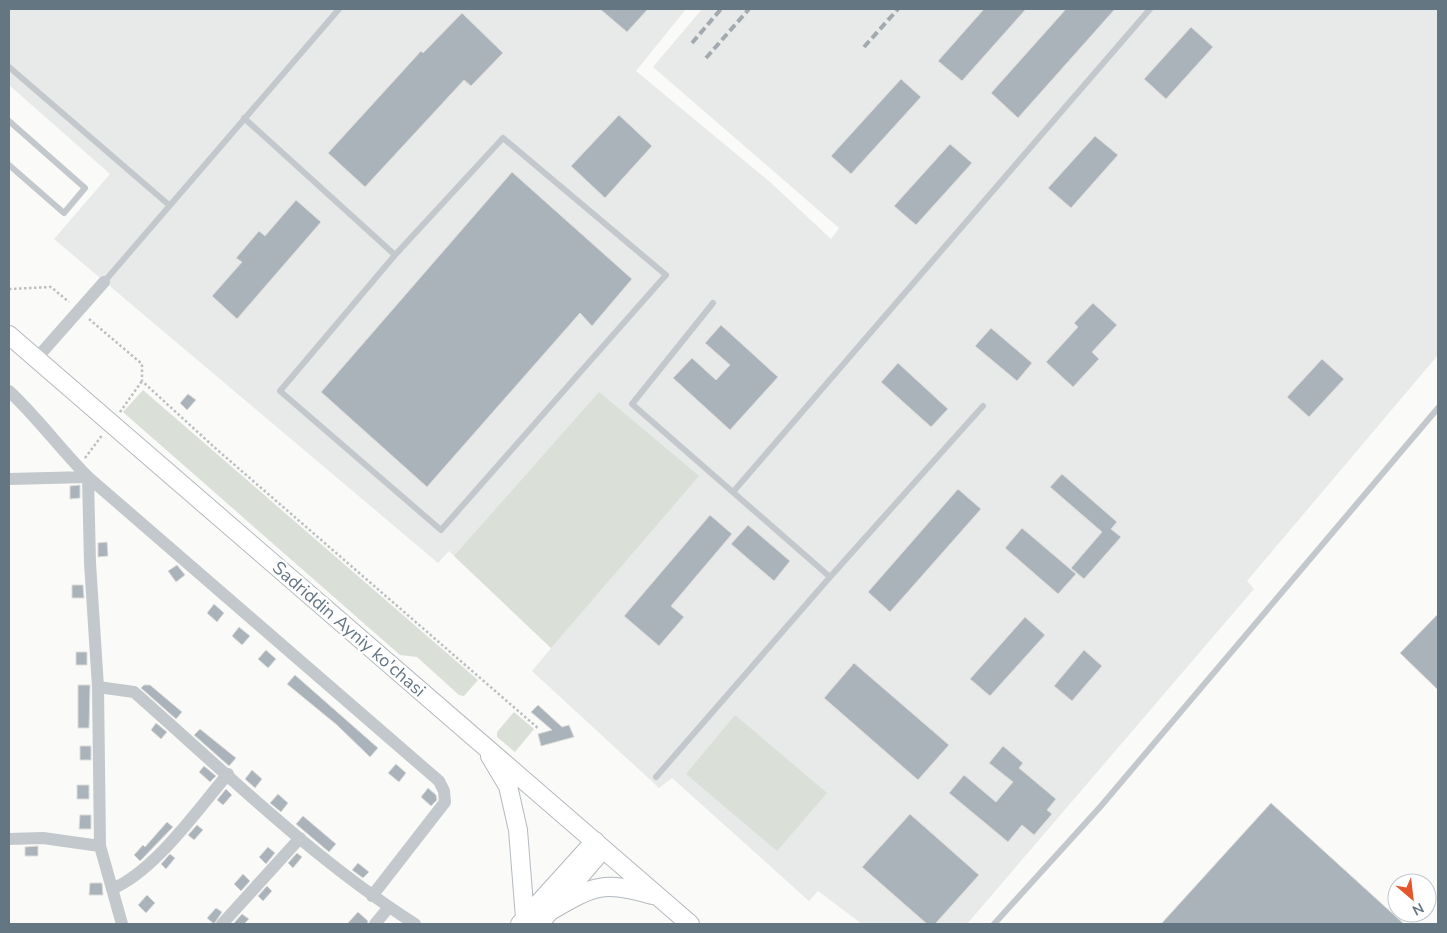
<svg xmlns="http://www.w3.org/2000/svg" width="1447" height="933" viewBox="0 0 1447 933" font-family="'Nunito Sans',sans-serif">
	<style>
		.built { fill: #e8e9e9 }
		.green { fill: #dadfd7 }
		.building { fill: #aab3b9; stroke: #dcdcda }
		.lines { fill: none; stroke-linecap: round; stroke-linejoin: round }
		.secondary-casing { stroke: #b3babf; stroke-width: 20 }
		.path { stroke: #bbbfc2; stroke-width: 2.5; stroke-dasharray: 2.5 2.5; stroke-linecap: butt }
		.lane { stroke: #c3c8cc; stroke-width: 6 }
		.street { stroke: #c3c8cc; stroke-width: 12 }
		.secondary { stroke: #fff; stroke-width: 18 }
		.rail { stroke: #a2aab0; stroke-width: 4; stroke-dasharray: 8 4; stroke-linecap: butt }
		.labels { text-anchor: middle; stroke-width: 5; stroke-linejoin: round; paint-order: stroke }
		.street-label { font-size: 18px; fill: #657683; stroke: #fff }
	</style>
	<rect width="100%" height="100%" fill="#fafaf8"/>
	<path class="built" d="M 9,9 L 686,9 L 636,71 L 770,182 L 831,239 L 839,228 L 653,67 L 702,9 L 1438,9 L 1438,355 L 1247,581 L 1254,589 L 967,924 L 862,924 L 818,891 L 809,901 L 672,778 L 659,788 L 532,671 L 551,648 L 449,551 L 438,563 L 54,239 L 110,174 L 9,85 Z"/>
	<path class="green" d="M 143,390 L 478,680 L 464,696 L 459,695 L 417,657 L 400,655 L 123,412 Z
		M 599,392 L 699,476 L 551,648 L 454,556 Z
		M 514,712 L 534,729 L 515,752 L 497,737 L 497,732 Z
		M 735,715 L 827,793 L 777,851 L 686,774 Z"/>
	<path class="building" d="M 600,9 L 648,9 L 627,32 Z
		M 984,9 L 1026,9 L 962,81 L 938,61 Z
		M 1066,9 L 1115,9 L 1018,118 L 991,93 Z
		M 462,13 L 503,53 L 471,86 L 464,80 L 365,187 L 328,153 L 421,51 L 423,53 Z
		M 1191,27 L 1213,47 L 1166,99 L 1144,79 Z
		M 901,79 L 921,97 L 851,174 L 831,156 Z
		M 619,115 L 652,146 L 605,198 L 571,166 Z
		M 1095,136 L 1118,155 L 1071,208 L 1048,188 Z
		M 950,144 L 972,163 L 916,225 L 894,206 Z
		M 512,172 L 632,279 L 592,326 L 580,313 L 427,487 L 321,392 Z
		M 296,200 L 321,222 L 237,319 L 212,296 L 242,262 L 236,258 L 259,231 L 265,236 Z
		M 1093,303 L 1117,325 L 1092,352 L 1099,359 L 1073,387 L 1046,362 L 1078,327 L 1074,323 Z
		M 721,325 L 778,377 L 730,430 L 673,378 L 692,358 L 716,380 L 730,365 L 705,343 Z
		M 991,328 L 1032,363 L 1017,381 L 975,346 Z
		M 1322,359 L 1344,379 L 1309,417 L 1287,397 Z
		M 898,363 L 948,409 L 931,427 L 881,382 Z
		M 188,394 L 196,400 L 187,410 L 180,403 Z
		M 1062,474 L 1117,522 L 1111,529 L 1121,537 L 1084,579 L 1071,568 L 1102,532 L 1050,487 Z
		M 80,485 L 80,498 L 70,499 L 70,486 Z
		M 958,489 L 981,509 L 890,612 L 868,592 Z
		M 710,515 L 732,534 L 671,606 L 684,617 L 659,646 L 624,616 Z
		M 748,525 L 790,561 L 774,581 L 731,544 Z
		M 1022,528 L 1076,574 L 1058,594 L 1005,548 Z
		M 107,542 L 108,556 L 98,557 L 98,543 Z
		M 177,565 L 185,575 L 176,582 L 168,571 Z
		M 72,585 L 83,585 L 84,598 L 72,598 Z
		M 214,604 L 224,613 L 217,622 L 207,613 Z
		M 1438,614 L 1438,690 L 1400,653 Z
		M 1025,617 L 1045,635 L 990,696 L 970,679 Z
		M 239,627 L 250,636 L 242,645 L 232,636 Z
		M 266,650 L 276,659 L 268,668 L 258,659 Z
		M 1084,650 L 1102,666 L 1072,701 L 1054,686 Z
		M 76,652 L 87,652 L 87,665 L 76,665 Z
		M 854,663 L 949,745 L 918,780 L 824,698 Z
		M 295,675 L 378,748 L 370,757 L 337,725 L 287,684 Z
		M 78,685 L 90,685 L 89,728 L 78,728 Z
		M 144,685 L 150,685 L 182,712 L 176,719 L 141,688 Z
		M 538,705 L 562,727 L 569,725 L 574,737 L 541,746 L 538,734 L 552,730 L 531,712 Z
		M 156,723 L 167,732 L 161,739 L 151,730 Z
		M 200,729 L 236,758 L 229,766 L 194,735 Z
		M 80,746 L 91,746 L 91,760 L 80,760 Z
		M 1003,746 L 1023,763 L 1019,768 L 1056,799 L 1047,810 L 1052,814 L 1034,835 L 1022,825 L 1008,842 L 949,793 L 964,775 L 996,802 L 1013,782 L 989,763 Z
		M 396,764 L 406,773 L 399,782 L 388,773 Z
		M 204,766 L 216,776 L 210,782 L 199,772 Z
		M 252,770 L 262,779 L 255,788 L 245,779 Z
		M 77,785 L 89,785 L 89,799 L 77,799 Z
		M 428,788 L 436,795 L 437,800 L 431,806 L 421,797 Z
		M 226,789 L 232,795 L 223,805 L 217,800 Z
		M 278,794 L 288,803 L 281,812 L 270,803 Z
		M 1271,803 L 1404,924 L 1161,924 Z
		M 910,814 L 979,875 L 935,924 L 927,924 L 862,867 Z
		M 80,815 L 91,815 L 91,829 L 79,829 Z
		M 303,816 L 336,844 L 329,852 L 296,824 Z
		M 167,822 L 173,827 L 140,861 L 134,855 L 143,845 L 145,847 Z
		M 197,825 L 203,830 L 194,840 L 188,835 Z
		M 38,846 L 38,856 L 25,856 L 25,847 Z
		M 268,847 L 275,853 L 266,864 L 259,857 Z
		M 297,853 L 302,857 L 293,868 L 288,863 Z
		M 170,854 L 175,858 L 166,869 L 161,864 Z
		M 358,863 L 369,872 L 363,878 L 352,870 Z
		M 243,874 L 250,881 L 241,891 L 234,884 Z
		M 90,883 L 102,883 L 103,895 L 89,895 Z
		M 267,886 L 272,891 L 263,901 L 258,896 Z
		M 147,895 L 155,903 L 146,913 L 138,905 Z
		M 216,908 L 222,912 L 214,924 L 207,918 Z
		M 358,912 L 368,921 L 367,924 L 347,924 Z
		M 242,914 L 249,919 L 244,924 L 233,924 Z"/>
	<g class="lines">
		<defs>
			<path id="secondary" d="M 9,335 L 690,924
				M 490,756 L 508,786 L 518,830 L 525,918
				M 552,910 C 593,886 604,880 652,895
				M 520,924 L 595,841
				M 539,924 L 603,849"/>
		</defs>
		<use href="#secondary" class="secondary-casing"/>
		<path class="path" d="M 9,289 L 51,287 L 69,302
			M 89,319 L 142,364 L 142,381 L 214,447 L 539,729
			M 120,412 L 142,381
			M 85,458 L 103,434"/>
		<path class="lane" d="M 9,67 L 169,205
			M 244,118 L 395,255 L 503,138 L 666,275 L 441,530 L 280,391 L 395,255
			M 9,121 L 85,188 L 64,213 L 9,165
			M 104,282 L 339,9
			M 713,303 L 632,404 L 830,577
			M 733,492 L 1150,9
			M 656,777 L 830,577 L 983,406
			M 994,924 L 1101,806 L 1438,408"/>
		<path class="street" d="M 36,359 L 104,282
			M 9,391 C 38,418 60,449 88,477 L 90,563 L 98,687 L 100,846 L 122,924
			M 9,479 L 88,477 L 439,781 L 444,791 L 445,802 L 372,896
			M 98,687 L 134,692 C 225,772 313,859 415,924
			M 9,839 L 43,838 L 100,846
			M 112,889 C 155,871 197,810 228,774
			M 222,924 L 300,838
			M 375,924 L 389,907"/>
		<use href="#secondary" class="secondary"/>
		<path class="rail" d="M 692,43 L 721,9
			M 864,47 L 898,9
			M 706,58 L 749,9"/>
	</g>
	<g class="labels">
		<g class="street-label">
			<text transform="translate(349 629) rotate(41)" y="6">Sadriddin Ayniy ko'chasi</text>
		</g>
	</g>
	<rect width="1447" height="933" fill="none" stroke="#657683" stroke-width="20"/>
	<g transform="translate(1412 898) rotate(152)"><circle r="24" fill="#ffffff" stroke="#c1c8cd"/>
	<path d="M0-4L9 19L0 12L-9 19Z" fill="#e4572e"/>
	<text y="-8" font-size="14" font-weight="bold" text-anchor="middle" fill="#657683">N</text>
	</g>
</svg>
